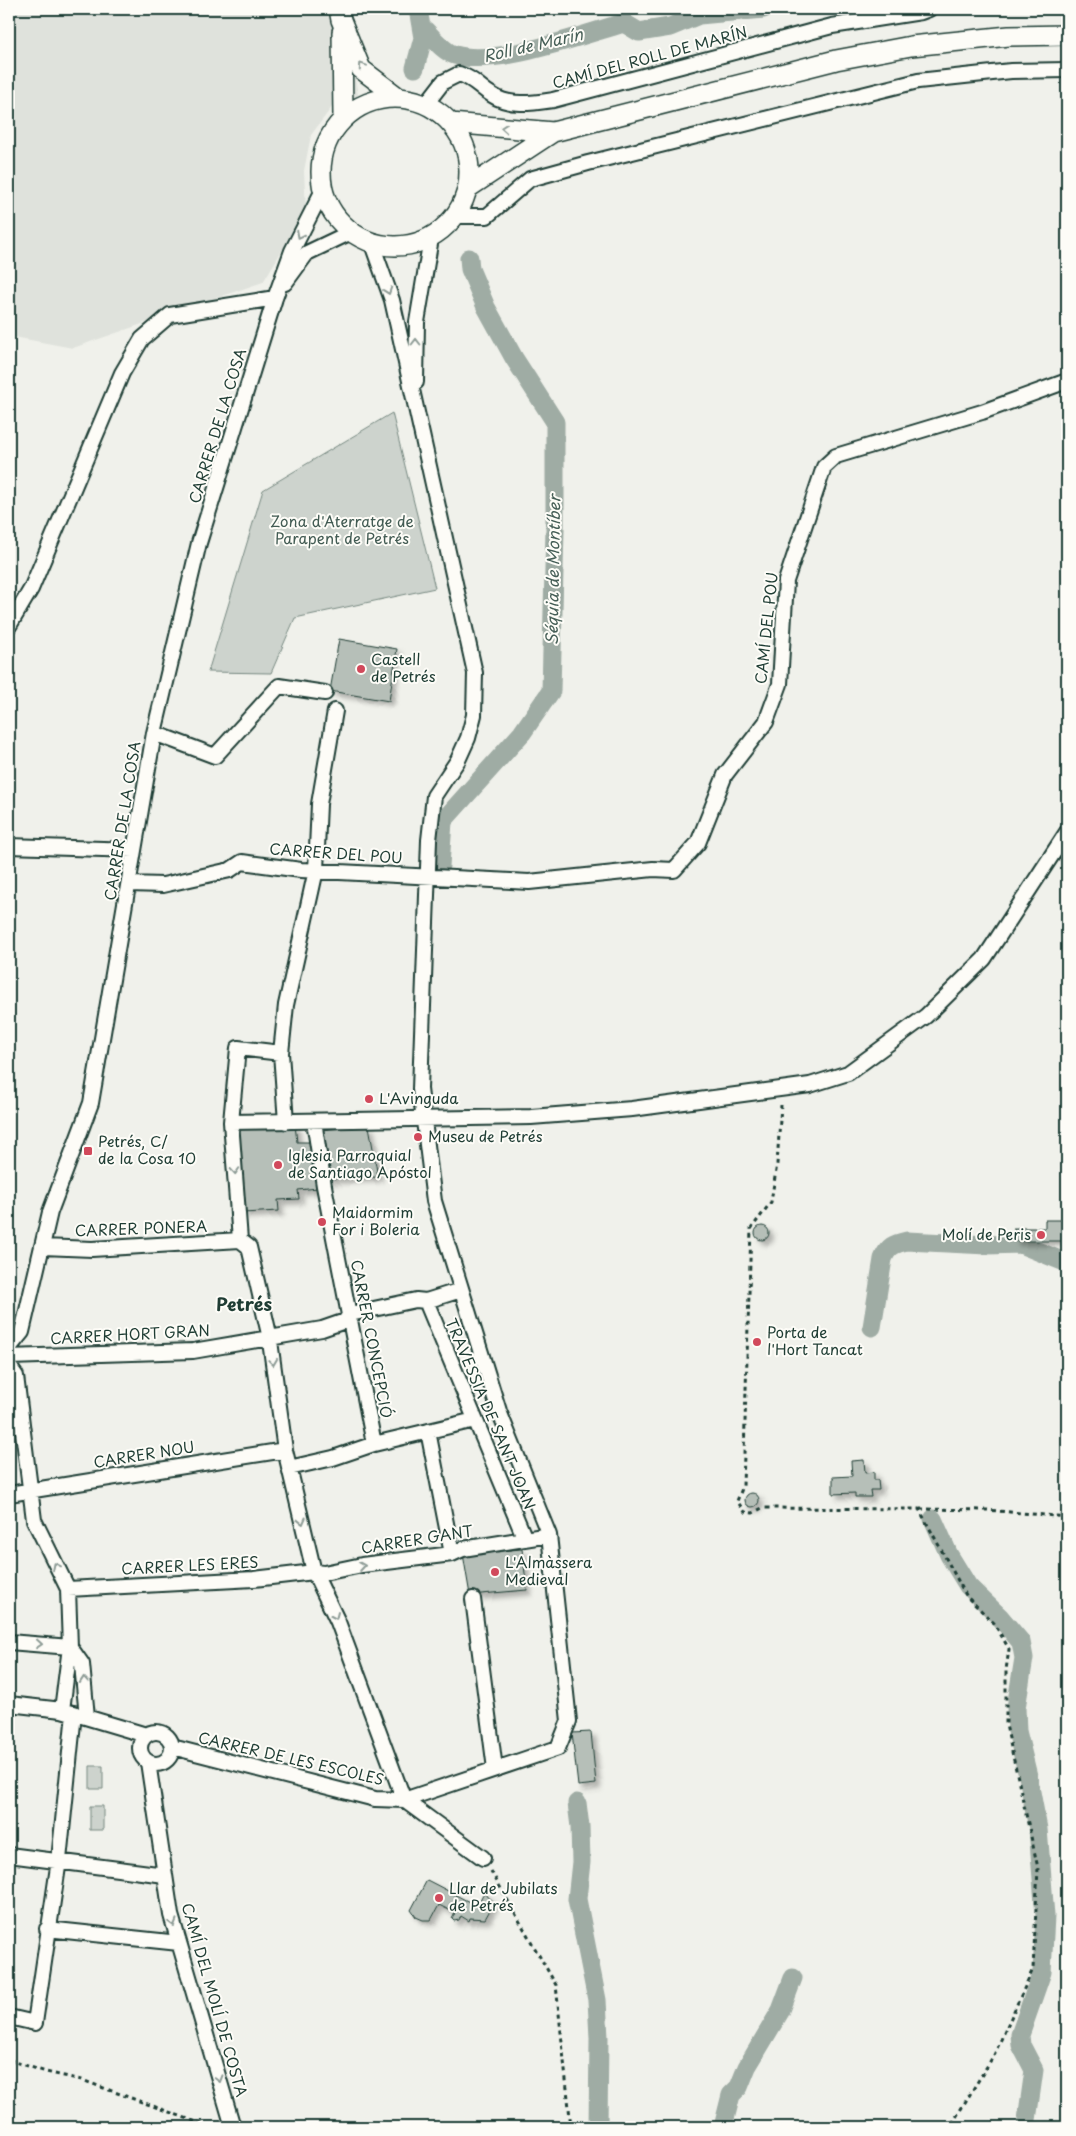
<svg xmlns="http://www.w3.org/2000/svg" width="1076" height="2136" viewBox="0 0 1076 2136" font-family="'Playpen Sans',sans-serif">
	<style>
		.built { fill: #dfe2dc }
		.green { fill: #cdd3cd; stroke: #768880 }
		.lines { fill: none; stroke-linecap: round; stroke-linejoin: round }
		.canal { stroke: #9faca4; stroke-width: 19 }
		.building { fill: #b6bfb8; stroke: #1f3d34; filter: url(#shadow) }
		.street-casing { stroke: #1f3d34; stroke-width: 18 }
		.secondary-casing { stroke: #1f3d34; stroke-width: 22 }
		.path { stroke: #1f3d34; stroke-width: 3; stroke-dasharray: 4 4; stroke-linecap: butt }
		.street { stroke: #fdfcf7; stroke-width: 14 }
		.secondary { stroke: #fdfcf7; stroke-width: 19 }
		.oneway { stroke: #8e9c96 }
		.poi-dot { fill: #d1495b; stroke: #fdfcf7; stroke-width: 2 }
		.labels { text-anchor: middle; stroke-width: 4; stroke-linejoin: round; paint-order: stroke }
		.street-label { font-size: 15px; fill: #1f3d34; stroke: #fdfcf7 }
		.park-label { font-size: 15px; fill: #425b53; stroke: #fdfcf7 }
		.poi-label { font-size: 15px; fill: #1f3d34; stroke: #fdfcf7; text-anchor: start }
		.water-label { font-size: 16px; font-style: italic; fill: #455e56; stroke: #fdfcf7 }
		.quarter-label { font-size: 18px; font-weight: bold; fill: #1f3d34; stroke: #fdfcf7 }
	</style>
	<defs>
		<filter id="shadow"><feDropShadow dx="4.5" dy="4.5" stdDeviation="2.5" flood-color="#0004"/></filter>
	</defs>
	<rect width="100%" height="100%" fill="#f0f1eb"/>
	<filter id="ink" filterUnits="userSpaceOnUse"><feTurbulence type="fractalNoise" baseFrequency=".02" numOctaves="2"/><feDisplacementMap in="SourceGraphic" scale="10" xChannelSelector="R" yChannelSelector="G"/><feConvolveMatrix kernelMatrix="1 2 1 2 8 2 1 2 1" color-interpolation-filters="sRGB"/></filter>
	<g filter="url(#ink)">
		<path class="built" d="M 9,9 L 343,9 L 358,95 L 332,107 L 311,135 L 304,171 L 306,211 L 263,282 L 73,348 L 9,336 Z"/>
		<path class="green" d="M 392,413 L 435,588 L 295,618 L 271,673 L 208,672 L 263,490 Z
			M 90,1766 L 103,1766 L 103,1789 L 90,1789 Z
			M 90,1806 L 103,1806 L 103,1830 L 90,1830 Z"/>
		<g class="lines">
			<path class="canal" d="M 425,30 C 433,38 444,52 455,55 C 496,67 581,35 624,23 L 639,32 L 670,27 L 699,15 L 764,9
				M 415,68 L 423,38 L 418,9
				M 440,866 L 443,821 L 522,733 L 551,691 L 555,529 L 555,422 L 514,358 L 486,307 L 470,269 L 469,258
				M 872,1327 L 883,1259 C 888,1246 894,1244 907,1241 L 987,1245 L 1020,1244 L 1067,1263
				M 933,1519 L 949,1555 L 968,1586 L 999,1616 L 1021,1642 L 1024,1658 L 1016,1708 L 1017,1731 L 1028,1776 L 1038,1829 L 1045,1916 L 1042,1972 L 1020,2035 L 1021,2045 L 1034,2070 L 1026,2127
				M 577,1803 L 580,1827 L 581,1862 L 577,1899 L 597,2000 L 599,2038 L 598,2127
				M 723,2127 L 731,2095 L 739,2087 L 747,2067 L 781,2010 L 793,1978"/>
		</g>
		<path class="building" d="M 339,639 L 397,649 L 389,701 L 330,691 Z
			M 295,1125 L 297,1142 L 313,1142 L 318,1188 L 298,1190 L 299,1199 L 278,1200 L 279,1211 L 243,1213 L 238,1129 Z
			M 369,1126 L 378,1177 L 327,1179 L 320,1130 Z
			M 1045,1220 L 1067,1220 L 1067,1241 L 1014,1241 L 1014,1228 L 1045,1228 Z
			M755 1233a7 7 0 1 1 14 0a7 7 0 1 1-14 0Z
			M 864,1460 L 865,1473 L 874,1472 L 874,1480 L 878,1480 L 879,1490 L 870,1490 L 871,1497 L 855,1497 L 855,1493 L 833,1494 L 833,1477 L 852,1476 L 851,1461 Z
			M745 1500a7 7 0 1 1 14 0a7 7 0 1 1-14 0Z
			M 522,1549 L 527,1590 L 470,1595 L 463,1554 Z
			M 591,1732 L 596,1784 L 578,1786 L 572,1733 Z
			M 427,1880 L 477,1906 L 484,1892 L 494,1903 L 485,1919 L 470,1918 L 469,1921 L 461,1916 L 459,1920 L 454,1921 L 452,1919 L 455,1913 L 439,1905 L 431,1920 L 423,1920 L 416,1917 L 411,1910 Z"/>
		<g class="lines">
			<defs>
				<path id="street" d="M 426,104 L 443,82 L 459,74 C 477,80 478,87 492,95 C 510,107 533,103 553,100 L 832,26 L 921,12 L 929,9
					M 456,216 L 487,216 L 530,179 L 588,163 L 918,81 L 1011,71 L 1067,70
					M 285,283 L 307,253 L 349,233
					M 416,382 L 417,322 L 431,238
					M 9,626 L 31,589 L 122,373 L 142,339 L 170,315 L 275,298
					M 154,733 L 215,756 L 279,686 L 325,693
					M 9,846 L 134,850
					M 129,884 L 163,885 L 230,870 L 242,862 L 301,870 L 529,882 L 653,869 L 674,870 L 698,843 L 725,775 L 766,722 L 780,684 L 786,581 L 824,467 L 836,456 L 982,412 L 1067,381
					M 281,1053 L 238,1048 L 231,1122 L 240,1240 L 249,1247 L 269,1334 L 285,1450 L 314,1572 L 338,1622 L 404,1800 L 483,1858
					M 314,1121 L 324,1186 L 374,1444
					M 231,1122 L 531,1117 L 632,1109 L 810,1085 L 848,1073 L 926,1016 L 984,959 L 1067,832
					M 286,1122 L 281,1053 L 286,1005 L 316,870 L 319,804 L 335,711
					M 43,1247 L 92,1249 L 240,1240
					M 426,1301 L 525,1539
					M 9,1348 L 22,1332 L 50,1212 L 91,1103 L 154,733 L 199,543 L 275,298 L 292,251 L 322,192
					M 9,1357 L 193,1351 L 322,1329 L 345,1321 L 350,1314 L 416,1300 L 426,1301 L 461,1290
					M 9,1366 L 16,1376 L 34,1520 L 68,1589 L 70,1647 L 62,1710
					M 428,1431 L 452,1554
					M 289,1468 L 333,1458 L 374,1444 L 475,1420
					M 9,1494 L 285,1450
					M 68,1589 L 254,1579 L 314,1572 L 324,1573 L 362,1565 L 452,1554 L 463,1549 L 549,1535
					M 473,1599 L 495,1769
					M 9,1642 L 70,1647
					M 70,1647 L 82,1664 L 87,1717
					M 9,1704 L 62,1710 L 146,1735
					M140 1748a16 16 0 1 1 32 0a16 16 0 1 1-32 0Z
					M 172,1747 L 375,1799 L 404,1800 L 558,1748 L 569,1721 L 549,1535 L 499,1411 L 434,1201 L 420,1089 L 429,840 L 434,796 L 458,760 L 468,738 L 474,715 L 475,673 L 392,300 L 372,244
					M 148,1762 L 171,1915 L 233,2127
					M 9,1855 L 165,1875
					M 47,1929 L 179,1943
					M 9,2017 L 35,2023 L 59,1860 L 74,1713"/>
				<path id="secondary" d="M 339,9 L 341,20 L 361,69 L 398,97
					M 342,32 L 343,117
					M321 172a74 74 0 1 1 148 0a74 74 0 1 1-148 0Z
					M 451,123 L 553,132 L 836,60 L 911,46 L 1009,36 L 1067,35
					M 468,188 L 553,132"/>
			</defs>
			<use href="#street" class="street-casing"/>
			<use href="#secondary" class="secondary-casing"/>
			<path class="path" d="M 781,1105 L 777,1164 L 771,1202 L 751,1229 L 743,1486 L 737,1501 L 745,1512 L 753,1513 L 762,1508 L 919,1509 L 967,1597 L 994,1623 L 1009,1649 L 1006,1670 L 1006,1725 L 1038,1868 L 1033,1969 L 994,2055 L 950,2127
				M 920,1509 L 987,1510 L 1067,1517
				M 491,1871 L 556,1985 L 571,2127
				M 9,2060 L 46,2072 L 82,2080 L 210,2127"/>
			<use href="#street" class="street"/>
			<use href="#secondary" class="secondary"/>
		</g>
		<defs><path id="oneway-chevron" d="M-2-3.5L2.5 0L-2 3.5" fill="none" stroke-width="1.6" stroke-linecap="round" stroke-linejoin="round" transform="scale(1.25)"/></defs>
		<g class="oneway">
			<use href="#oneway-chevron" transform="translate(362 66) rotate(-124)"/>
			<use href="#oneway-chevron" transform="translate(504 128) rotate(-175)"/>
			<use href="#oneway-chevron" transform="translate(300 235) rotate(117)"/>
			<use href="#oneway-chevron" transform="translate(388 291) rotate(71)"/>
			<use href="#oneway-chevron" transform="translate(416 342) rotate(-90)"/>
			<use href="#oneway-chevron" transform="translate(235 1171) rotate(86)"/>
			<use href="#oneway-chevron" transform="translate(273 1362) rotate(82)"/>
			<use href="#oneway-chevron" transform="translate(302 1521) rotate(76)"/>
			<use href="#oneway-chevron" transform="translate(56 1566) rotate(-116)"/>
			<use href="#oneway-chevron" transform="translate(362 1566) rotate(-9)"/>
			<use href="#oneway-chevron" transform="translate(335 1616) rotate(66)"/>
			<use href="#oneway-chevron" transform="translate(39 1644) rotate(5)"/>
			<use href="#oneway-chevron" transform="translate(84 1680) rotate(-95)"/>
			<use href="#oneway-chevron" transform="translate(173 1923) rotate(74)"/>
			<use href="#oneway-chevron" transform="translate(219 2079) rotate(74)"/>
		</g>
	</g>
	<g class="poi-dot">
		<circle cx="361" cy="669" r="5"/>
		<circle cx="369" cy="1099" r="5"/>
		<circle cx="418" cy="1137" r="5"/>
		<rect x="83" y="1146" width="10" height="10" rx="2.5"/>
		<circle cx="278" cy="1165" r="5"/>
		<circle cx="322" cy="1222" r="5"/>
		<circle cx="1041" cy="1235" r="5"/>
		<circle cx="757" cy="1342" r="5"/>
		<circle cx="495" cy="1572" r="5"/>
		<circle cx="439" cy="1898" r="5"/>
	</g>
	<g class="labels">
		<g class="street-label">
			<text transform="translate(650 58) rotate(-15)" y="5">CAMÍ DEL ROLL DE MARÍN</text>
			<text transform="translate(218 426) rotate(-73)" y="5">CARRER DE LA COSA</text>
			<text transform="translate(767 628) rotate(-84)" y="5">CAMÍ DEL POU</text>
			<text transform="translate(123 821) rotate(-81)" y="5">CARRER DE LA COSA</text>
			<text transform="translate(336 854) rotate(4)" y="5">CARRER DEL POU</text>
			<text transform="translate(141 1229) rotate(-2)" y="5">CARRER PONERA</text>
			<text transform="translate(130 1335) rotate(-3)" y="5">CARRER HORT GRAN</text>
			<text transform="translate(371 1339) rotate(79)" y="5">CARRER CONCEPCIÓ</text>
			<text transform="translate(490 1414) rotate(67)" y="5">TRAVESSIA DE SANT JOAN</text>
			<text transform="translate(144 1455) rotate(-9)" y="5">CARRER NOU</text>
			<text transform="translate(417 1540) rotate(-9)" y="5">CARRER GANT</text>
			<text transform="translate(190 1566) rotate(-3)" y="5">CARRER LES ERES</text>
			<text transform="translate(291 1759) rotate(13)" y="5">CARRER DE LES ESCOLES</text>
			<text transform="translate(214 2000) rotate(74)" y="5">CAMÍ DEL MOLÍ DE COSTA</text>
		</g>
		<g class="park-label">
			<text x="342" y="527">Zona d'Aterratge de<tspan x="342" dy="17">Parapent de Petrés</tspan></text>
		</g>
		<g class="poi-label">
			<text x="371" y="665">Castell<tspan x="371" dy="17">de Petrés</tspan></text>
			<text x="379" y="1104">L'Avinguda</text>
			<text x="428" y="1142">Museu de Petrés</text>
			<text x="98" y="1147">Petrés, C/<tspan x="98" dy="17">de la Cosa 10</tspan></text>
			<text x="288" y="1161">Iglesia Parroquial<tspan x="288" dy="17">de Santiago Apóstol</tspan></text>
			<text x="332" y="1218">Maidormim<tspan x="332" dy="17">For i Boleria</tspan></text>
			<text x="1031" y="1240" text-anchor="end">Molí de Peris</text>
			<text x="767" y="1338">Porta de<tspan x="767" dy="17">l'Hort Tancat</tspan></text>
			<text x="505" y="1568">L'Almàssera<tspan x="505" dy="17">Medieval</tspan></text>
			<text x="449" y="1894">Llar de Jubilats<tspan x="449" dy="17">de Petrés</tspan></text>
		</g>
		<g class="water-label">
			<text transform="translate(533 45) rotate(-13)" y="6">Roll de Marín</text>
			<text transform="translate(553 570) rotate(-89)" y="6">Séquia de Montíber</text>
		</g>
		<g class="quarter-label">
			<text x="244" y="1311">Petrés</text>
		</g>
	</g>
	<rect width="1076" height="2136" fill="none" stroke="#fdfcf7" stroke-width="30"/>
	<rect x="15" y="15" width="1046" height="2106" fill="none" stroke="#1f3d34" stroke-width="2" filter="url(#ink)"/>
</svg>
